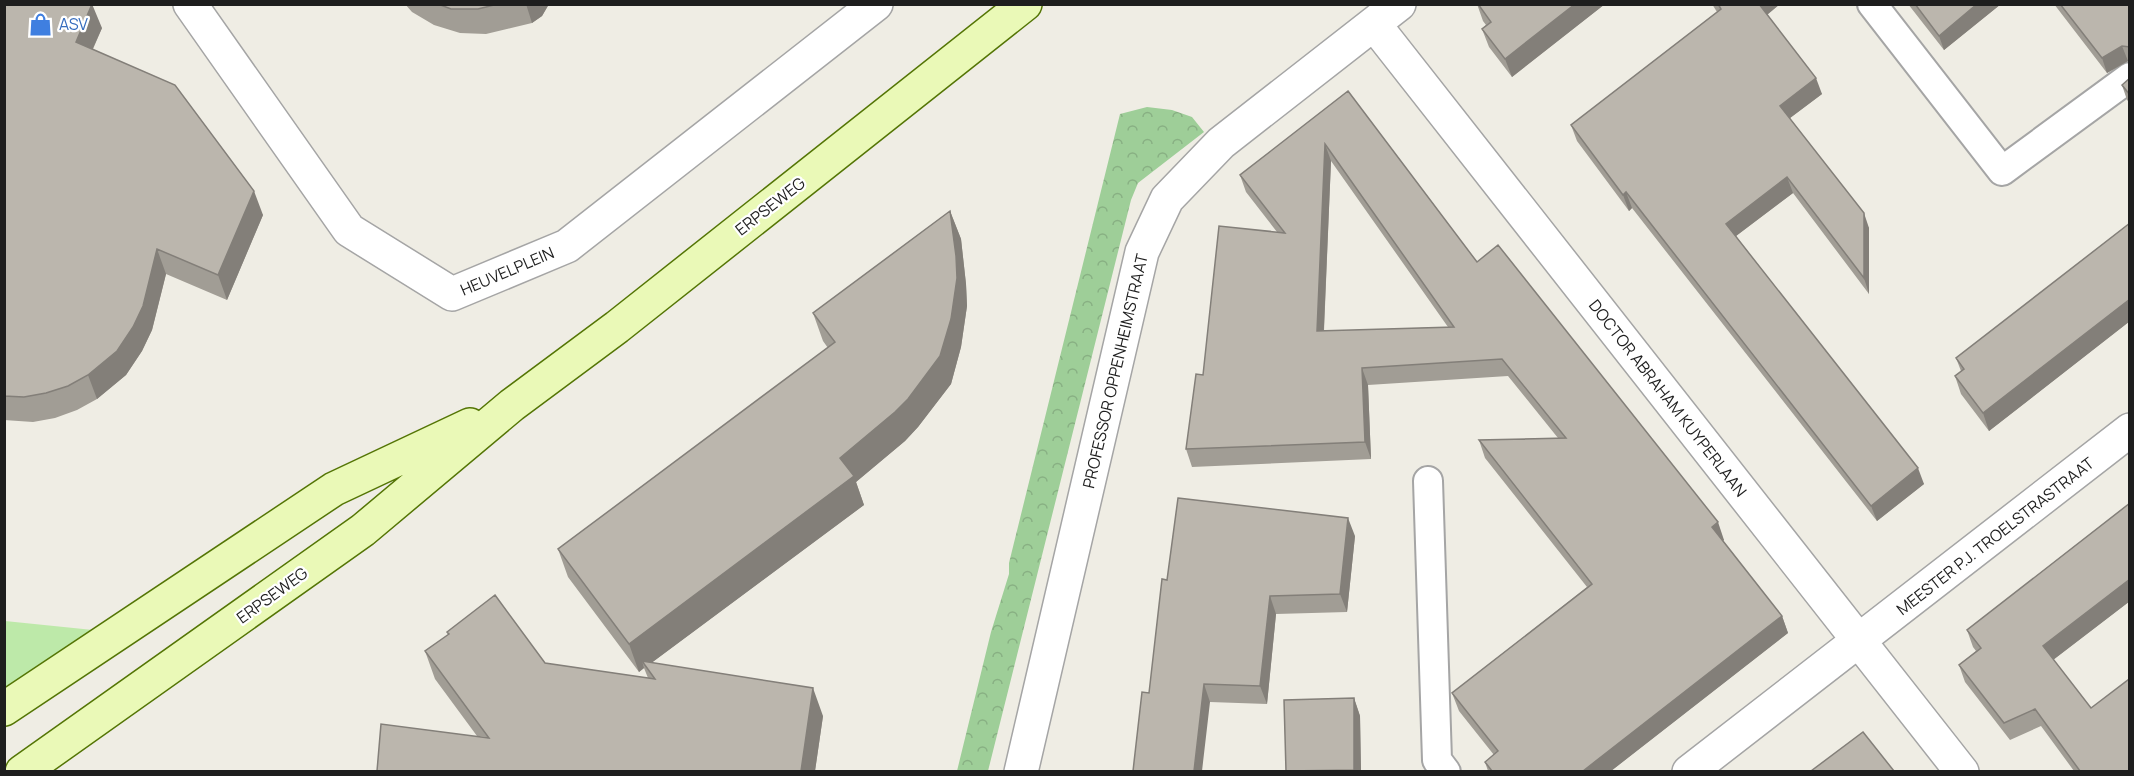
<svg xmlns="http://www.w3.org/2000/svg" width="2134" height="776" viewBox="0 0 2134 776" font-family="Manrope,sans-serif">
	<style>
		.grass { fill: #bde9a9 }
		.forest { fill: url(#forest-crowns) }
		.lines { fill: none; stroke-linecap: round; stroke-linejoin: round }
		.service-casing { stroke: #a5a5a5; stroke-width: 32 }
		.minor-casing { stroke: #a5a5a5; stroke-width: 36 }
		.secondary-casing { stroke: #547505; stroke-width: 36 }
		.service { stroke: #fff; stroke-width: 28 }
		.minor { stroke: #fff; stroke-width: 33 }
		.secondary { stroke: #eaf9b7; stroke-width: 33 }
		.wall { fill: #a19d95; fill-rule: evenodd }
		.shaded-wall { fill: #837f79 }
		.building { fill: #bbb6ad; stroke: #837f79; stroke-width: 1.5; fill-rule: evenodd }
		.labels { text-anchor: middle; stroke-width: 4.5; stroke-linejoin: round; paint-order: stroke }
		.shop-label { font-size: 16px; fill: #366cbe; stroke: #fff; text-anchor: start }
		.street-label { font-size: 16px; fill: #1e1e1e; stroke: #fff }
	</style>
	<defs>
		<pattern id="forest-crowns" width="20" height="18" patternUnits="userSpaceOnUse" patternTransform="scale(1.5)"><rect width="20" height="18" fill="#9ece98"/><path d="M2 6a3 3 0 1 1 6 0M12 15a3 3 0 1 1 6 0" fill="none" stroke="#88b083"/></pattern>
	</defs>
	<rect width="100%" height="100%" fill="#efede4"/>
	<path class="grass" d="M 5,621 L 93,630 L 40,669 L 5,689 Z"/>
	<path class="forest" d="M 1147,107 L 1172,110 L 1192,117 L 1204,132 L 1138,183 L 1131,200 L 988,771 L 957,771 L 991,632 L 1009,574 L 1009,563 L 1120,114 Z"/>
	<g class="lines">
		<defs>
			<path id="service" d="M 1872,4 L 2002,171 L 2130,77
				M 1428,481 L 1437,760 L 1446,772"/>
			<path id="minor" d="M 190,4 L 349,230 L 452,294 L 567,246 L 876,4
				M 1374,24 L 1962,772
				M 1021,772 L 1142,252 L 1167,199 L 1221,143 L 1399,4
				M 1689,772 L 2130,430"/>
			<path id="secondary" d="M 4,709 L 334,489 L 470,425
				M 22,772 L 363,530 L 512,405 L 617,327 L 1025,4"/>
		</defs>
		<use href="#service" class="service-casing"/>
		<use href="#minor" class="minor-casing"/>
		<use href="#secondary" class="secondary-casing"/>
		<use href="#service" class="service"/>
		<use href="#minor" class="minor"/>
		<use href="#secondary" class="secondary"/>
	</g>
	<path class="wall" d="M 4,4 L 102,28 L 93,49 L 263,215 L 227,300 L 166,274 L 152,330 L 142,351 L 126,375 L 97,399 L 77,410 L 55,418 L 33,422 L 4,420 Z
		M 405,4 L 549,4 L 542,16 L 532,23 L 486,34 L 460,33 L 434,25 L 412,12 Z
		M 1477,4 L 1605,4 L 1512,77 L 1489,47 L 1482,29 L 1486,25 L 1483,21 Z
		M 1712,4 L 1780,4 L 1767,15 L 1822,94 L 1790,118 L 1869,228 L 1869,294 L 1793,193 L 1736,236 L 1924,484 L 1877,521 L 1632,208 L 1629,211 L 1577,141 L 1571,125 L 1717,12 Z
		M 1908,4 L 2001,4 L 1944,50 Z
		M 2054,4 L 2130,4 L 2130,61 L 2128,61 L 2107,73 Z
		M 2130,78 L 2130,103 L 2127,100 L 2122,85 Z
		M 1348,91 L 1477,262 L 1724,540 L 1723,541 L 1782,616 L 1788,633 L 1611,771 L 1488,771 L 1485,762 L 1494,755 L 1459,711 L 1452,693 L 1587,587 L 1485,458 L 1479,440 L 1558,438 L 1508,376 L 1368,385 L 1371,459 L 1192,467 L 1186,449 L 1203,375 L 1277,232 L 1246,192 L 1240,175 ZM 1331,161 L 1448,327 L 1324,331 Z
		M 950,211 L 961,239 L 966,284 L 967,306 L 961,347 L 951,384 L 918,427 L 905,441 L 856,482 L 864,505 L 651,663 L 823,716 L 815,771 L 477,736 L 435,679 L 425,651 L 448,635 L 447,632 L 545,663 L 648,678 L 644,668 L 639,672 L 568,577 L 558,549 L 828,348 L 823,341 L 813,313 Z
		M 2130,223 L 2130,321 L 1989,431 L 1961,394 L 1955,376 L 1961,371 L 1956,358 Z
		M 2130,503 L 2130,601 L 2053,660 L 2130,771 L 2074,771 L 2041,726 L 2010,740 L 1965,682 L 1959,665 L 1976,651 L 1973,647 L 1967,630 Z
		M 1355,536 L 1347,612 L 1276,614 L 1267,704 L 1210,702 L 1133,771 L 1149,693 L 1167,580 Z
		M 1354,698 L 1360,716 L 1361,771 L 1286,771 L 1284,700 Z"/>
	<path class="shaded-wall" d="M 92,4 L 102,28 L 85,66 L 76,42 Z
		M 526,4 L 549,4 L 542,16 L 532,23 Z
		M 1575,4 L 1605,4 L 1512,77 L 1505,59 Z
		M 1758,4 L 1780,4 L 1763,18 Z
		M 1977,4 L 2001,4 L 1944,50 L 1939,36 Z
		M 2122,46 L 2128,61 L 2107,73 L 2102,58 Z
		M 1816,78 L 1822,94 L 1786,121 L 1780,106 Z
		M 1325,144 L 1331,161 L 1323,349 L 1317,331 Z
		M 1787,177 L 1793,193 L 1732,239 L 1726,224 Z
		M 254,191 L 263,215 L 227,300 L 218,275 Z
		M 1626,192 L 1632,208 L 1629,211 L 1623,195 Z
		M 950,211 L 961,239 L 966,284 L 967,306 L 961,347 L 951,384 L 918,427 L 905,441 L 856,482 L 864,505 L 646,667 L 642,661 L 644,668 L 639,672 L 629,644 L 840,458 Z
		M 1864,213 L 1869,228 L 1869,294 L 1864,278 Z
		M 157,249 L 166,274 L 152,330 L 142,351 L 126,375 L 97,399 L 88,375 Z
		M 2130,299 L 2130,321 L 1989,431 L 1983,413 Z
		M 1362,368 L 1368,385 L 1371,459 L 1365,442 Z
		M 1918,468 L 1924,484 L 1877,521 L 1871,506 Z
		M 1348,518 L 1355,536 L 1347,612 L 1340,594 Z
		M 1718,522 L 1724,540 L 1718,544 L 1712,527 Z
		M 2130,579 L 2130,601 L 2049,663 L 2043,646 Z
		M 1270,596 L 1276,614 L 1267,704 L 1260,686 Z
		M 1782,616 L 1788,633 L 1611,771 L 1583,771 Z
		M 1204,684 L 1210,702 L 1202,771 L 1194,771 Z
		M 813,688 L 823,716 L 815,771 L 801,771 Z
		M 1354,698 L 1360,716 L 1361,771 L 1355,771 L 1354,770 Z"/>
	<path class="building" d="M 4,4 L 92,4 L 76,42 L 175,85 L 254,191 L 218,275 L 157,249 L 143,306 L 133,327 L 117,351 L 88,375 L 68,386 L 46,393 L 24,397 L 4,396 Z
		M 438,4 L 498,4 L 478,9 L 451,9 Z
		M 1478,4 L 1575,4 L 1505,59 L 1482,29 L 1491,22 Z
		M 1718,4 L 1759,4 L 1816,78 L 1780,106 L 1864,213 L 1864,278 L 1787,177 L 1726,224 L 1918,468 L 1871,506 L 1626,192 L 1623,195 L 1571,125 L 1721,9 Z
		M 1915,4 L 1977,4 L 1939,36 Z
		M 2060,4 L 2130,4 L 2130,47 L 2122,46 L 2102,58 Z
		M 2130,78 L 2130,95 L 2122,85 Z
		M 1348,91 L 1477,262 L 1498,245 L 1718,522 L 1712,527 L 1782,616 L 1583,771 L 1492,771 L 1485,762 L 1498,751 L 1452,693 L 1592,584 L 1479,440 L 1566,438 L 1502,359 L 1362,368 L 1365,442 L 1186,449 L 1196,374 L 1203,375 L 1219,226 L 1285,233 L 1240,175 ZM 1325,144 L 1454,327 L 1317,331 Z
		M 950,211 L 956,256 L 957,278 L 951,319 L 940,356 L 908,399 L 895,412 L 840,458 L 854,476 L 629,644 L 558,549 L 835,342 L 813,313 Z
		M 2130,223 L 2130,299 L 1983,413 L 1955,376 L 1964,369 L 1956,358 Z
		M 1178,498 L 1348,518 L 1340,594 L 1270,596 L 1260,686 L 1204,684 L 1194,771 L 1263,771 L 1131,771 L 1133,771 L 1142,692 L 1149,693 L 1162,579 L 1167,580 Z
		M 2130,503 L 2130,579 L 2043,646 L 2091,708 L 2128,680 L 2130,681 L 2130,771 L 2080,771 L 2035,709 L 2004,723 L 1959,665 L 1981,648 L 1967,630 Z
		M 495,595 L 545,663 L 655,679 L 642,661 L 813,688 L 801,771 L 377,771 L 381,724 L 489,738 L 425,651 L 449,634 L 447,632 Z
		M 1354,698 L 1354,770 L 1286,771 L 1284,700 Z
		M 1863,732 L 1894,771 L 1811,771 Z"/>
	<defs>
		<symbol id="shop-bare" viewBox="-9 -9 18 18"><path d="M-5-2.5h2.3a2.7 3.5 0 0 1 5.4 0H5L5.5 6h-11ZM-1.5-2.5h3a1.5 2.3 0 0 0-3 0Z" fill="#3f7fe0" stroke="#fff" stroke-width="2.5" paint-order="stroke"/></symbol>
	</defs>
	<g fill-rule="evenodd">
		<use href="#shop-bare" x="24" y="8" width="33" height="33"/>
	</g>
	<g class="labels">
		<g class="shop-label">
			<text x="59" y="30">ASV</text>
		</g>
		<g class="street-label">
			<text transform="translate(770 206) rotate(-38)" y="6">ERPSEWEG</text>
			<text transform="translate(507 271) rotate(-23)" y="6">HEUVELPLEIN</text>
			<text transform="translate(1115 371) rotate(-77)" y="6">PROFESSOR OPPENHEIMSTRAAT</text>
			<text transform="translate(1668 398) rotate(52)" y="6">DOCTOR ABRAHAM KUYPERLAAN</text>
			<text transform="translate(1995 536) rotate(-38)" y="6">MEESTER P.J. TROELSTRASTRAAT</text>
			<text transform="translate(272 595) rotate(-36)" y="6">ERPSEWEG</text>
		</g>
	</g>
	<rect width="2134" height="776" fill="none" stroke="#1e1e1e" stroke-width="12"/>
</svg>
